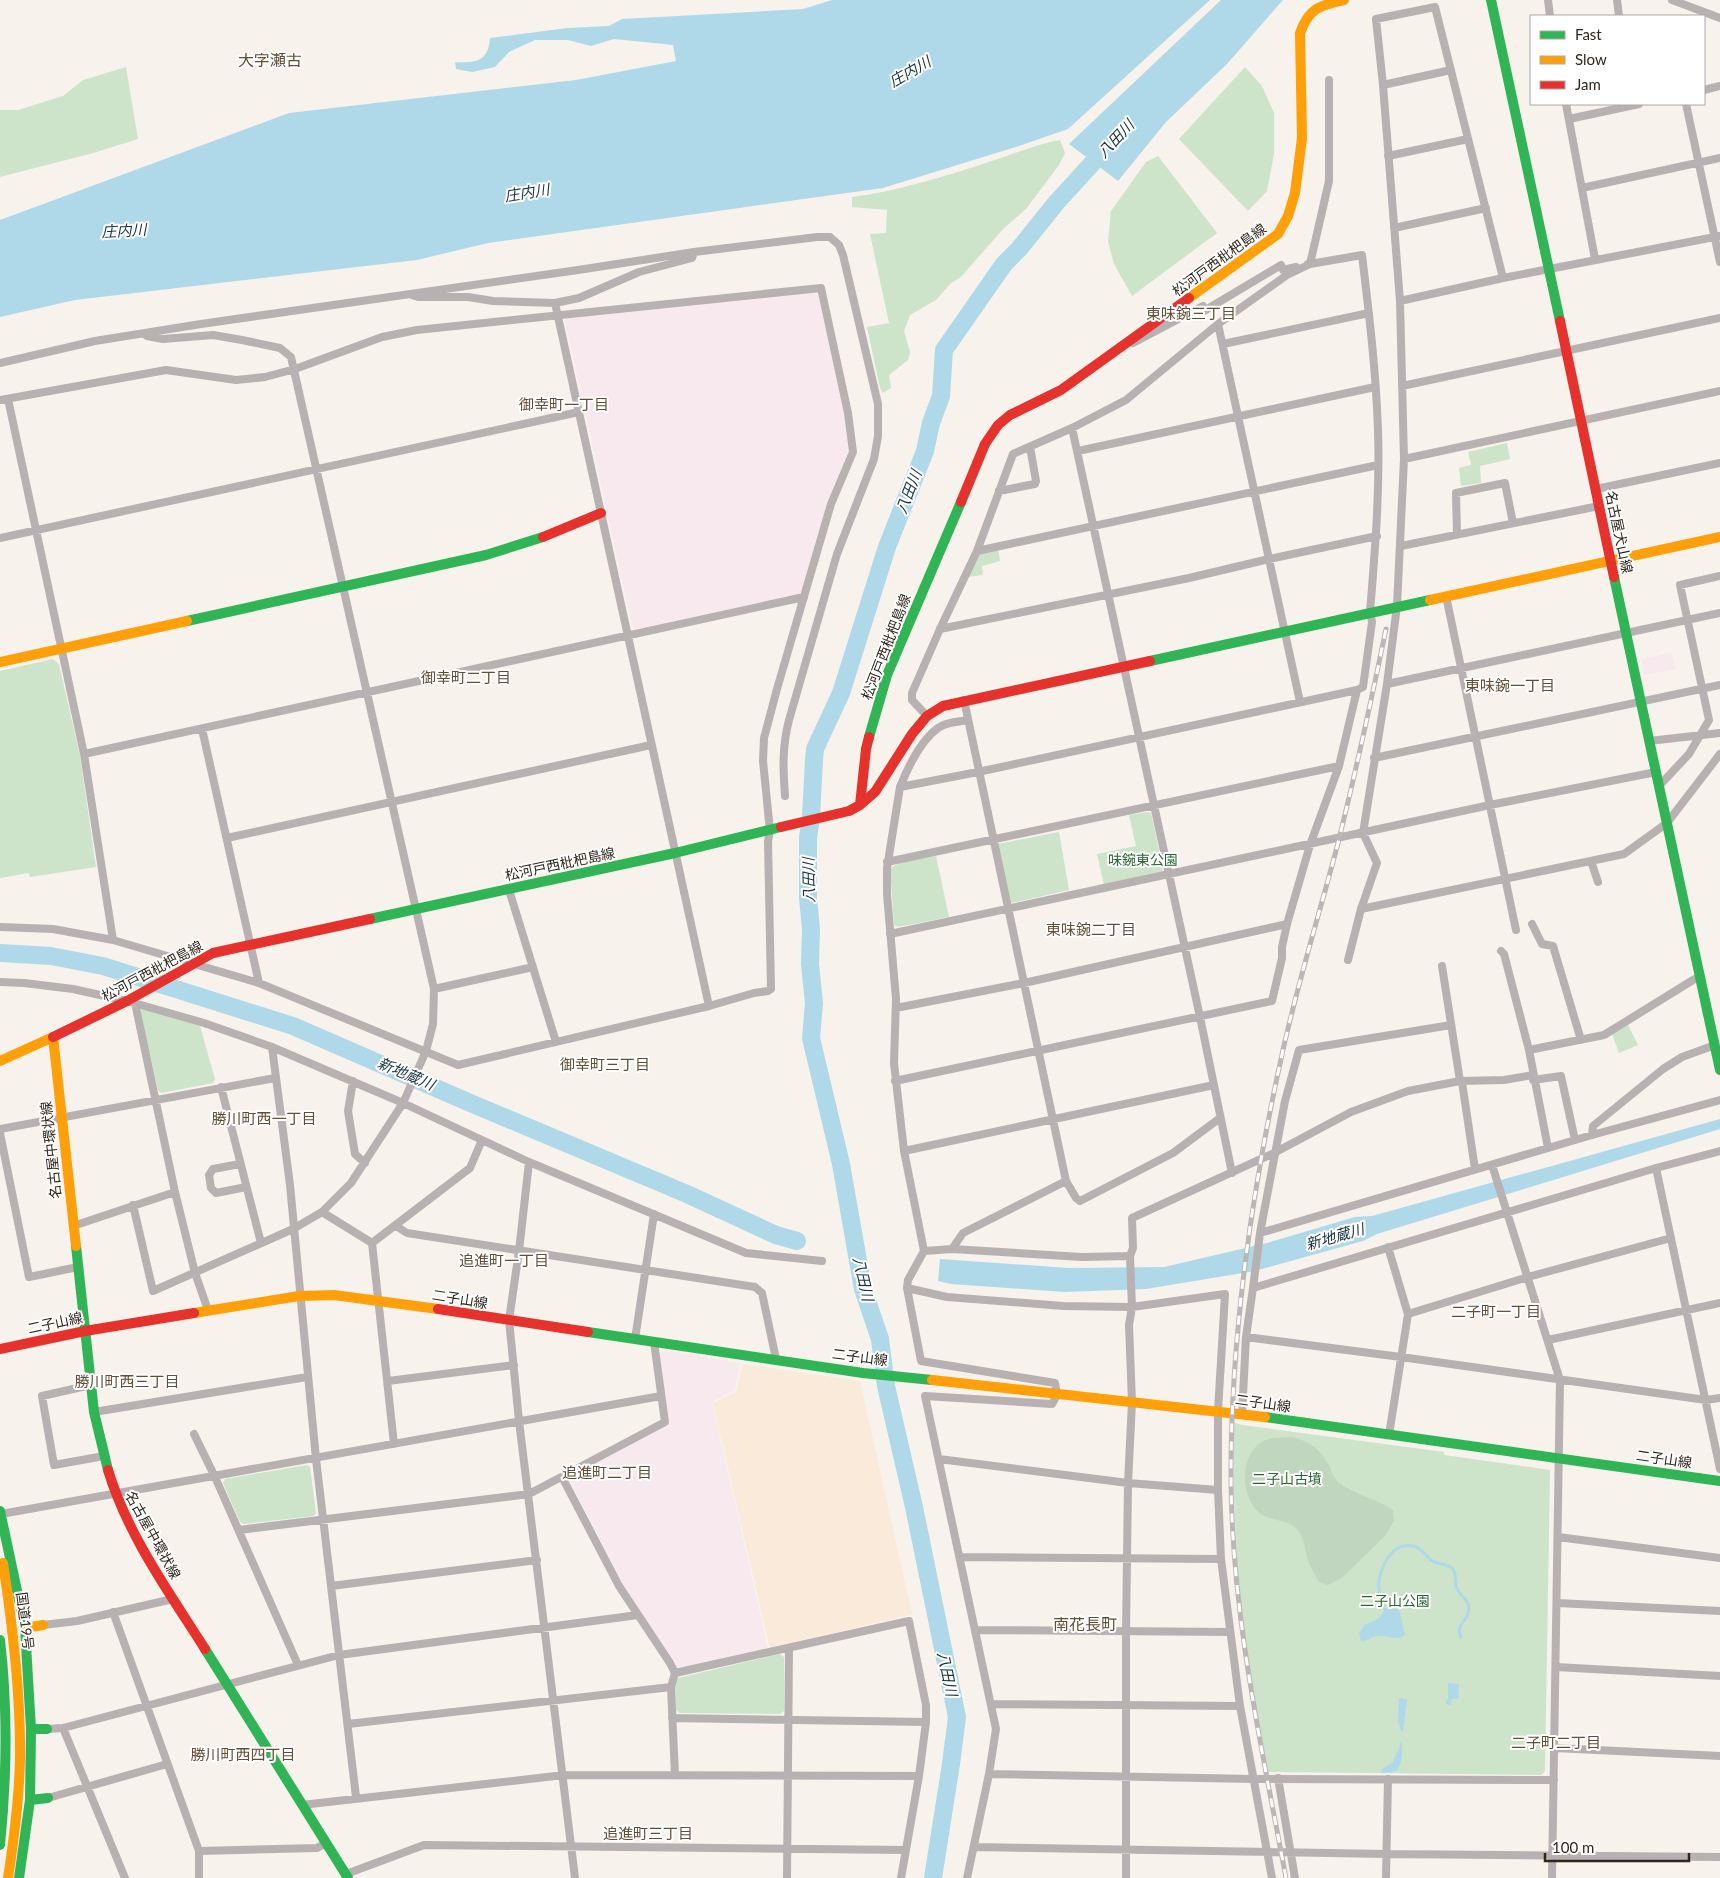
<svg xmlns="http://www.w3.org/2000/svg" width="1720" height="1878" viewBox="0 0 1720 1878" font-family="Lato,'Noto Sans JP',sans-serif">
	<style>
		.built { fill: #faead9 }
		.industrial { fill: #f8e9ee }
		.green { fill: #cde3ca }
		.forest { fill: #c1d6be }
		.water { fill: #afd9e8 }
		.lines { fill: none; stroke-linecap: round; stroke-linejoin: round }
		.stream { stroke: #afd9e8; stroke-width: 3 }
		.river { stroke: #afd9e8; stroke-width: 18 }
		.street { stroke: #b7b1b1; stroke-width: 8 }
		.fast { stroke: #30b455; stroke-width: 10 }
		.slow { stroke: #ff9f0a; stroke-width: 10 }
		.jam { stroke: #e5322d; stroke-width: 10 }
		.rail-casing { stroke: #bcb6b4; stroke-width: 5 }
		.rail { stroke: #fff; stroke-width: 3; stroke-dasharray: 9; stroke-linecap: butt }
		.labels { text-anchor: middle; stroke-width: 4; stroke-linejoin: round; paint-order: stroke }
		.street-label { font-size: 14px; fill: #30271c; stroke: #fff }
		.park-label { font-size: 14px; fill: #296633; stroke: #fff }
		.water-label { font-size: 15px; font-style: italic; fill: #173440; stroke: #fff }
		.neighbourhood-label { font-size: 15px; fill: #624e35; stroke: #fff }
		.quarter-label { font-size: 16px; fill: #624e35; stroke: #fff }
	</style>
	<rect width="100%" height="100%" fill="#f7f2ec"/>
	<path class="built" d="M 743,1364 L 860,1381 L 912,1614 L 770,1648 L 713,1403 L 736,1392 Z"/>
	<path class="industrial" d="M 814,293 L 818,296 L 844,407 L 849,452 L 827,502 L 802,590 L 799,594 L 636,629 L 632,626 L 565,321 L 568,318 Z
		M 1672,653 L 1676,669 L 1644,675 L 1641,659 Z
		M 664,1350 L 740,1363 L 734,1390 L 712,1402 L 768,1649 L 682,1668 L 677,1666 L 623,1584 L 570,1481 L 571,1477 L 670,1424 L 659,1355 Z"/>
	<path class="green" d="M 126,67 L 138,139 L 93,153 L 0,177 L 0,110 L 18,110 L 63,96 L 83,80 Z
		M 1245,67 L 1262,86 L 1274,113 L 1274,154 L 1267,191 L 1248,211 L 1179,139 Z
		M 1060,140 L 1065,153 L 1059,165 L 1026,209 L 1003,229 L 960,278 L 951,283 L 936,300 L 910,315 L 904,331 L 910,352 L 908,360 L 889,375 L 891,388 L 883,393 L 880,388 L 867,327 L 889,323 L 870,234 L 886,233 L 887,210 L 852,207 L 852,197 C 898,191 942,177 986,163 C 1011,155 1034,145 1060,140 Z
		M 1158,156 L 1217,233 L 1132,296 L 1114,264 L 1108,241 L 1111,211 L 1146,162 Z
		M 1507,443 L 1510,459 L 1480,466 L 1481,483 L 1461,486 L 1459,468 L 1471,465 L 1468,452 Z
		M 998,548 L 1000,561 L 982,566 L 983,575 L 968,577 L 978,551 Z
		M 53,659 L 59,664 L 80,756 L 96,867 L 30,877 L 29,873 L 0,878 L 0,671 Z
		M 1147,812 L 1151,813 L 1163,870 L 1160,872 L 1104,885 L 1097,854 L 1136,846 L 1129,815 Z
		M 1059,832 L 1069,890 L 1011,903 L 998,844 Z
		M 936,856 L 949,917 L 898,927 L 894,925 L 890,869 C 897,861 925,858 936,856 Z
		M 142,1009 L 200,1026 L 215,1079 L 213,1083 L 161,1093 L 158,1090 L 140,1011 Z
		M 1628,1025 L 1638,1045 L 1619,1053 L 1612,1034 Z
		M 1233,1422 L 1242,1425 L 1444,1452 L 1444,1455 L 1550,1470 L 1545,1771 L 1541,1775 L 1268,1772 C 1258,1715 1246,1658 1240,1600 C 1235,1541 1233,1481 1233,1422 Z
		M 307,1465 L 310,1467 L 316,1513 L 313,1516 L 244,1524 L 240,1522 L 223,1483 L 225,1479 Z
		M 780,1654 L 784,1657 L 784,1711 L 780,1714 L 680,1713 L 676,1710 L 675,1682 L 678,1678 Z"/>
	<path class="forest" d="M 1293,1437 C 1310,1442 1320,1449 1329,1465 C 1332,1471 1333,1477 1338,1482 C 1354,1495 1376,1498 1393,1510 L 1394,1521 L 1385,1536 L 1343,1577 L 1328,1585 L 1319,1582 C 1315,1574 1310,1566 1307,1558 C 1305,1549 1304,1539 1299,1532 C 1289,1517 1268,1523 1256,1510 C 1241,1492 1240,1458 1260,1443 C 1268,1436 1283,1438 1293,1437 Z"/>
	<path class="water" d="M 832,0 L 1210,0 L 1068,129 L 1019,146 L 883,188 L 488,243 L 417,260 L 75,300 L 0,317 L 0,220 L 289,113 L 576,80 L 676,61 L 673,45 L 614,39 L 591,46 L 568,40 L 535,40 L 509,52 L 495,67 L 472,72 L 456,69 L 455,62 C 476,63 488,62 490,38 L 567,28 L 609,26 L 622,19 L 803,9 Z
		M 1221,0 L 1283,0 L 1227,64 L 1166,122 L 1118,181 L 1069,144 Z
		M 1720,1119 L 1720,1129 L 1377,1234 L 1363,1241 L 1255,1271 L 1146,1289 L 1065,1292 L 951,1284 L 938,1281 L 940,1259 L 1069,1268 L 1164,1267 L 1267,1243 L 1355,1217 L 1372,1216 Z
		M 1390,1609 L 1397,1609 L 1400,1612 L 1405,1635 C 1394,1642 1388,1634 1377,1636 C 1371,1637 1368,1641 1361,1641 L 1359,1634 L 1364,1625 C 1372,1621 1379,1621 1383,1612 Z
		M 1448,1683 L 1459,1684 L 1458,1699 L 1452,1699 L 1451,1705 L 1446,1704 L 1446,1700 L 1448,1699 Z
		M 1399,1698 L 1407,1699 L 1403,1732 L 1401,1731 L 1398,1721 Z
		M 1401,1740 C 1403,1744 1403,1765 1397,1770 C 1393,1773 1386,1772 1381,1773 L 1382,1769 L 1392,1763 L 1400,1746 Z"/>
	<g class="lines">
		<path class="stream" d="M 1386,1611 C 1383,1604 1380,1596 1379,1589 C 1377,1570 1393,1538 1416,1547 C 1422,1550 1426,1556 1431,1560 C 1437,1565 1446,1563 1452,1568 C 1457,1573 1455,1581 1456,1587 C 1460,1597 1472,1600 1468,1613 C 1466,1623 1455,1625 1461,1637"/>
		<path class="river" d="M 0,953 L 51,956 L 103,966 L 293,1026 L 468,1102 L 687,1194 L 776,1235 L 797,1241
			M 933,1878 L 951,1764 L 957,1717 L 914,1507 L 886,1386 L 880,1339 L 863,1289 L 841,1164 L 811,1038 L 814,1003 L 810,964 L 811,929 L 808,898 L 808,838 L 811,817 L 814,760 L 815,749 L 841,693 L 887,547 L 925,451 L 931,423 L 941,396 L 944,350 L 1004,264 L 1019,249 L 1056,203 L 1109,145"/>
		<path class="street" d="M 1548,0 L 1550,16
			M 1617,0 L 1619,16
			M 1672,0 L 1720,18
			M 1383,85 L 1451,70
			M 1704,90 L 1720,86
			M 1566,104 L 1595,259
			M 1686,104 L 1720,262
			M 1569,119 L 1639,104
			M 1388,156 L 1468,139
			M 1582,188 L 1720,158
			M 1394,228 L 1486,208
			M 1308,264 L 1310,264 L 1329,181 L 1329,80
			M 412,295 L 418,297 L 468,297 L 493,301 L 555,303 L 709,1006
			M 1400,301 L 1503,278 L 1720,236
			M 555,303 L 579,298 L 639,272 L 692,258 L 694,252
			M 1218,324 L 1300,702
			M 1132,342 L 1133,343 L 1203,306 L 1204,311 L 1281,265 L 1283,270 L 1296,267
			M 1223,344 L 1369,313
			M 0,363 L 95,341 L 201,324 L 578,270 L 694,252 L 817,237 L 830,237 L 839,245 L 843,255 L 878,404 L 878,436 L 874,459 L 837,554 L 789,720 C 782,747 783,769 785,796
			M 1402,386 L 1720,318
			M 8,399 L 84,754 L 113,940
			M 0,400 L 166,370 L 236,380 L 265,377 L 295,369 L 382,337 L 417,330 L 821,288 L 848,413 L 853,452 L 831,504 L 777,689 L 764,738 L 763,761 L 770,831 L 768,841 L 771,989 L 768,991 L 754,993 L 709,1006 L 458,1065 L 259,983 L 113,940 L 53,929 L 0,927
			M 1072,428 L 1200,1017 L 1232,1173
			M 1078,451 L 1375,387
			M 1404,459 L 1720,391
			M 1596,489 L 1720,463
			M 999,491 L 1035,484 L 1036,481 L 1030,447
			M 1457,534 L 1456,493 L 1505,483 L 1513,523
			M 0,538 L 579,412
			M 1401,546 L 1599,506
			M 977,551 L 1378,465
			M 1446,596 L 1516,930
			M 940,629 L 1189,578 L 1269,559 L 1377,536
			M 1387,684 L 1720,613
			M 964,700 L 1066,1181
			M 968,720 C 958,722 946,722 938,728 C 920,741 908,767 900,787 L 887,868 L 887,894 L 896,999 L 894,1063 L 904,1151 L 924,1251 L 952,1249 L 1082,1257 L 1130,1256
			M 202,729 L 259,983
			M 1649,741 L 1720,733
			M 84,754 L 804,597
			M 1374,758 L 1720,685
			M 1659,786 L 1689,754 L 1709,720 L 1680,585 L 1720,576
			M 900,787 L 978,772 L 1357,690
			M 227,838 L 651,745
			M 1591,861 L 1598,882
			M 887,862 L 1339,766
			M 509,890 L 556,1042
			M 1361,909 L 1624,854 L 1667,823 L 1720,754
			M 1532,924 L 1542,944 L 1553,946 L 1581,1040
			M 890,934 L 1490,805 L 1656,772
			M 1501,951 L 1504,954 L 1529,1050
			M 1348,960 L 1361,909 L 1377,863 L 1363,833 L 1387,684 L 1397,606 L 1404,459 L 1400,301 L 1383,85 L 1376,19 L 1435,7 L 1503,278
			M 1442,966 L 1460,1081
			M 0,982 L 24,983 L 73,989 L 127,1001 L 204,1023 L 272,1047 L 403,1103 L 529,1162 L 746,1253 L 822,1261
			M 434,989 L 533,967
			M 135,1003 L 175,1192 L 195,1273 L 208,1310
			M 896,1008 L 1024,983 L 1287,924
			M 1451,1025 L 1299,1050 L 1285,1101 L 1260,1233 L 1592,1135 L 1720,1100
			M 272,1047 L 290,1185 L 316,1459 L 356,1797
			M 1533,1080 L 1561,1076 L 1575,1140
			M 353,1081 L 348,1111 L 355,1154 L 365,1163
			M 895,1081 L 1272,1001 L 1282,958 L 1282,947 L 1287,924 L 1310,845 L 1339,766 L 1357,690 L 1363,687 L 1372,622 L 1370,612 C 1375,551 1380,491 1378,430 C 1376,371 1369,313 1362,255 L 1310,264 L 1287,275 L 1218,324 L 1126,400 L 1072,428 L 1013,454 L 977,551 L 940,629 L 912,693 L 912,700 L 927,716
			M 1462,1082 L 1475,1169
			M 221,1087 L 261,1243
			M 0,1129 L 275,1078
			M 0,1133 L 29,1277 L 78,1267
			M 1592,1135 L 1593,1126 L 1663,1069 L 1682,1057 L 1715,1045
			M 1548,1148 L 1529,1050 L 1604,1035 L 1693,980 L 1701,976
			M 904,1151 L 1214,1085
			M 529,1162 L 519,1251 L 509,1320 L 519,1421 L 575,1878
			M 240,1164 L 213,1169 L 209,1175 L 211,1188 L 216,1193 L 246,1187
			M 1492,1165 L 1560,1380 L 1552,1878
			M 1656,1168 L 1720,1469
			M 133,1205 L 153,1291 L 293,1229 L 322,1212 L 351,1183 L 403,1103 L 426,1051 L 433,1024 L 434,989 L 291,357 L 280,348 L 242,340 L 213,335 L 163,339 L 147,336
			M 322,1212 L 372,1243 L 470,1168 L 482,1140
			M 73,1226 L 175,1192
			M 396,1226 L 407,1233 L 755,1287 L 762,1293 L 776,1359
			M 372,1243 L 394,1444
			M 1388,1247 L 1408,1314
			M 952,1249 L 963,1233 L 1066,1181 L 1076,1198 L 1080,1201 L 1173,1153 L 1220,1118
			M 924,1251 L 908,1280 L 907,1288 L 921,1361 L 1055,1383 L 1057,1395 L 1052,1404 L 925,1396 L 996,1729 L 989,1774 L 967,1878
			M 907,1288 L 947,1297 L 1063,1306 L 1132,1307 L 1225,1294 L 1218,1411 L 1218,1490 L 1221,1559 L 1240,1706 L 1272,1878
			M 1253,1288 L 1260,1233
			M 1246,1337 L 1401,1357 L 1706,1400 L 1720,1398
			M 635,1339 L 654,1214
			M 1548,1340 L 1720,1303
			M 388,1381 L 514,1365
			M 91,1385 L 42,1396 L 54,1465 L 104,1456
			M 94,1412 L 307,1377
			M 1242,1415 L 1246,1337 L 1253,1288 L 1656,1168 L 1720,1151
			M 194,1434 L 215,1477 L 298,1665
			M 1389,1435 L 1408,1314 L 1528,1277 L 1671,1238
			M 939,1459 L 1128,1483 L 1218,1490
			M 562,1477 L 619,1586 L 670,1663 L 675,1673 L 909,1621 L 926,1705 L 926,1722 L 919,1776 L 901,1878
			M 1,1514 L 661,1396
			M 239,1530 L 529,1494 L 665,1422 L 654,1342
			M 1558,1537 L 1720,1558
			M 960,1557 L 1221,1559
			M 331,1586 L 537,1560
			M 1557,1603 L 1720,1611
			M 113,1612 L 199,1851
			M 43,1625 L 77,1621 L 173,1599
			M 976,1630 L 1229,1632
			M 1556,1667 L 1720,1676
			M 675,1673 L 671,1687 L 675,1775
			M 991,1704 L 1240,1706
			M 672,1718 L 926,1722
			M 348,1724 L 671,1687
			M 63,1728 L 125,1878
			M 47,1729 L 63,1728 L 339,1655 L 638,1615
			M 1555,1748 L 1720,1756
			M 989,1774 L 1254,1779 L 1554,1780
			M 1278,1778 L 1295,1878
			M 48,1798 L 167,1764
			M 302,1805 L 564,1775 L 919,1776
			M 974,1847 L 1386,1854 L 1720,1857
			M 346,1874 L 424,1845 L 905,1850
			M 199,1878 L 199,1851 L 317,1848 L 326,1843
			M 787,1878 L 789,1648
			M 1126,1878 L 1126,1633 L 1128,1483 L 1132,1402 L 1129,1325 L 1132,1307 L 1130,1256 L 1133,1248 L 1132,1218 L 1274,1153 L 1351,1112 L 1408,1091 L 1460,1081 L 1504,1080 L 1533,1075
			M 1386,1878 L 1388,1779"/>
		<path class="fast" d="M 1491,0 L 1560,321
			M 1614,577 L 1720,1070
			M 187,621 L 486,555 L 543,537
			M 1150,661 L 1430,600
			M 869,737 L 887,675 L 961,502
			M 370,919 L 675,853 L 781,827
			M 76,1246 L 94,1412 L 108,1470
			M 588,1332 L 863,1373 L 932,1380
			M 1265,1417 L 1720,1481
			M 0,1511 L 25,1628 L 31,1729 L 30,1800 L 19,1878
			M 0,1640 C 8,1709 7,1776 0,1845
			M 205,1649 L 348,1878
			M 31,1729 L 47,1729
			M 30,1800 L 48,1798"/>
		<path class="slow" d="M 1189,298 L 1278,234 L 1288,216 L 1295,193 L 1302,138 L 1300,33 C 1309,8 1320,5 1344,0
			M 1430,600 L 1720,537
			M 0,662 L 187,621
			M 0,1061 L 53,1037 L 76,1246
			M 194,1313 L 299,1296 L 334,1295 L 438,1309
			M 932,1380 L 1265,1417
			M 3,1563 C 13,1628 21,1694 20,1760 C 19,1800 14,1839 8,1878
			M 25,1628 L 43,1625"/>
		<path class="jam" d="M 1560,321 L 1614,577
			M 961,502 L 985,444 L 998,425 L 1010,415 L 1061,390 L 1189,298
			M 543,537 L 601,513
			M 860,805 L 875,792 L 912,734 L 927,716 L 943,706 L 1150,661
			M 781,827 L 849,811 L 860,805 L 866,749 L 869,737
			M 53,1037 L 127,1001 L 213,953 L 370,919
			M 438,1309 L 588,1332
			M 0,1349 L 85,1331 L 194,1313
			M 108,1470 C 128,1536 169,1592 205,1649"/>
		<defs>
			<path id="rail" d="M 1286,1878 C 1261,1744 1231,1611 1231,1474 C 1231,1332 1252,1189 1283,1050 C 1298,982 1319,915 1337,847 C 1355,775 1371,702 1386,629"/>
		</defs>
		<use href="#rail" class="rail-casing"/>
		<use href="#rail" class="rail"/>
	</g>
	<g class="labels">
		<g class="street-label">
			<text transform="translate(1219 260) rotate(-36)" y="5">松河戸西枇杷島線</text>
			<text transform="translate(1619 532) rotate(78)" y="5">名古屋犬山線</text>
			<text transform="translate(886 647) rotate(-69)" y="5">松河戸西枇杷島線</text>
			<text transform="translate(560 864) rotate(-12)" y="5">松河戸西枇杷島線</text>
			<text transform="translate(152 971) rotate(-28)" y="5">松河戸西枇杷島線</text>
			<text transform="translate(51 1150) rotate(-96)" y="5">名古屋中環状線</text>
			<text transform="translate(460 1299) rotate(9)" y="5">二子山線</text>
			<text transform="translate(55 1323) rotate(-12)" y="5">二子山線</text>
			<text transform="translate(860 1357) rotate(7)" y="5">二子山線</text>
			<text transform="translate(1263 1403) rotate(8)" y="5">二子山線</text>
			<text transform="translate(1664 1459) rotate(8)" y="5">二子山線</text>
			<text transform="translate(153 1535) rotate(61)" y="5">名古屋中環状線</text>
			<text transform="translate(25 1621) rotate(83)" y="5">国道19号</text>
		</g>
		<g class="park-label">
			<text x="1143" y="865">味鋺東公園</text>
			<text x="1287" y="1484">二子山古墳</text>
			<text x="1395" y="1606">二子山公園</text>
		</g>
		<g class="water-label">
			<text transform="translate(910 72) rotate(-30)" y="5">庄内川</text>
			<text transform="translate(1116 139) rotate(-47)" y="5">八田川</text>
			<text transform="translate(527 193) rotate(-9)" y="5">庄内川</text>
			<text transform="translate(124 231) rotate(-3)" y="5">庄内川</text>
			<text transform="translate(909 492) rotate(-69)" y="5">八田川</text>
			<text transform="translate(809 880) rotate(-91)" y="5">八田川</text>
			<text transform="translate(406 1074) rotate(23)" y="5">新地蔵川</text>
			<text transform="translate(1335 1237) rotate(-16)" y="5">新地蔵川</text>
			<text transform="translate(863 1279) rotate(77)" y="5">八田川</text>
			<text transform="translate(947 1674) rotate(78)" y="5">八田川</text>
		</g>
		<g class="neighbourhood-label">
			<text x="1191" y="319">東味鋺三丁目</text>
			<text x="564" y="410">御幸町一丁目</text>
			<text x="466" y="683">御幸町二丁目</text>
			<text x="1510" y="691">東味鋺一丁目</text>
			<text x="1091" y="935">東味鋺二丁目</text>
			<text x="605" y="1070">御幸町三丁目</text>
			<text x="264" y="1124">勝川町西一丁目</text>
			<text x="504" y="1266">追進町一丁目</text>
			<text x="1496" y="1317">二子町一丁目</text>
			<text x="127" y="1387">勝川町西三丁目</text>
			<text x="607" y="1478">追進町二丁目</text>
			<text x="1556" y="1748">二子町二丁目</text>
			<text x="243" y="1760">勝川町西四丁目</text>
			<text x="648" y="1839">追進町三丁目</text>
		</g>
		<g class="quarter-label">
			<text x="270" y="66">大字瀬古</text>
			<text x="1085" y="1630">南花長町</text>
		</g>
	</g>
	<rect x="1530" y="15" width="175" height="90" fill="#ffffff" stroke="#aca9a4"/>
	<rect x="1540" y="31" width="25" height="8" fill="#30b455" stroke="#aca9a4"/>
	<text x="1575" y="40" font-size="15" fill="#30271c">Fast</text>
	<rect x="1540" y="56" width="25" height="8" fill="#ff9f0a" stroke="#aca9a4"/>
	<text x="1575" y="65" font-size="15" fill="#30271c">Slow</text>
	<rect x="1540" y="81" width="25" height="8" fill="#e5322d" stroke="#aca9a4"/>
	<text x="1575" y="90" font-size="15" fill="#30271c">Jam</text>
	<path d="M1545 1853v8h144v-8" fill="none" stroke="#30271c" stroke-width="2.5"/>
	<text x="1552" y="1853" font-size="15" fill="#30271c" stroke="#ffffff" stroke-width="4" paint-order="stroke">100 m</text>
</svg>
